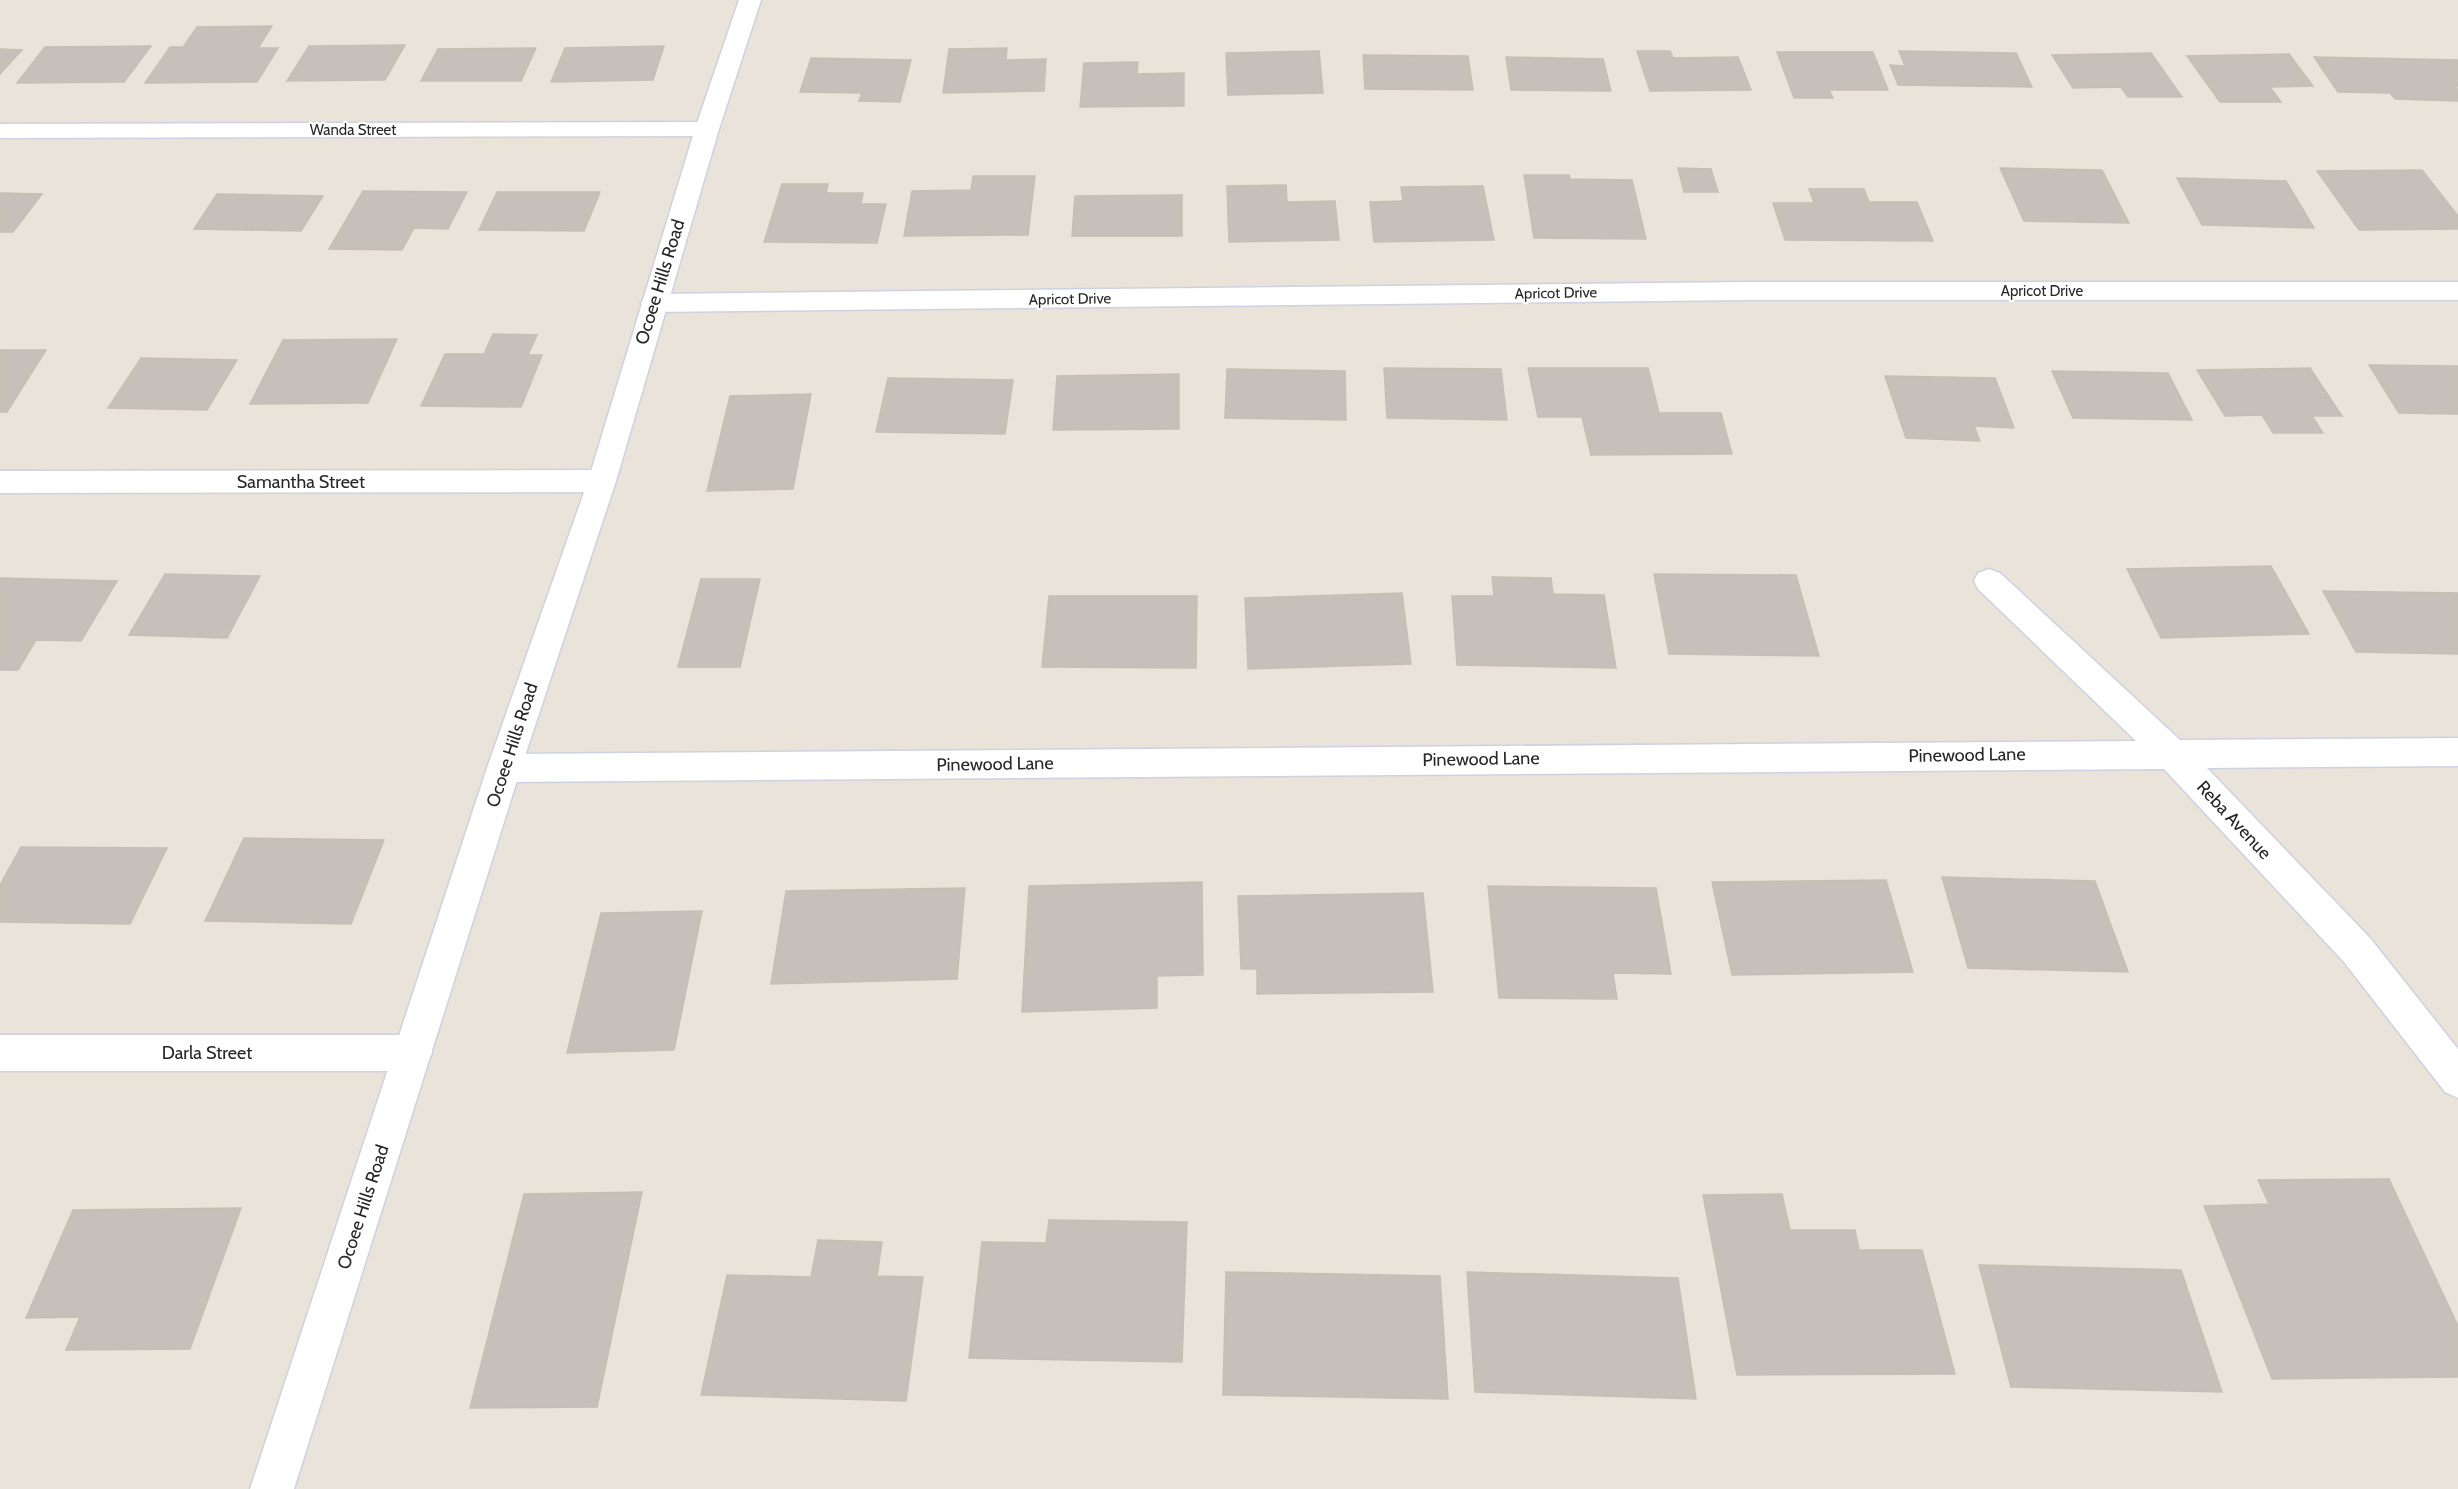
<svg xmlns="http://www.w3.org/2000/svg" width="2458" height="1489" viewBox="0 0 2458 1489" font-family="Cabin,sans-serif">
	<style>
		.building { fill: #c5c0b9; stroke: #c5bfb3; stroke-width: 1.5 }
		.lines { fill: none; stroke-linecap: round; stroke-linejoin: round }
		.street-casing { stroke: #ced1e1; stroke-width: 3 }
		.secondary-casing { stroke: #ced1e1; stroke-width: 3 }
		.street { fill: #fff; fill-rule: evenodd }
		.secondary { fill: #fff; fill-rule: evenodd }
		.labels { text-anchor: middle; stroke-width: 4.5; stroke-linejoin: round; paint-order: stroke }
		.far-street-label { font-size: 15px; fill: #272727; stroke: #fff }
		.street-label { font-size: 18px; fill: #272727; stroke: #fff }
	</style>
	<rect width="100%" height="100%" fill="#eae3d9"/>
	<path class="building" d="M 272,26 L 258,48 L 278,48 L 257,82 L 145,83 L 170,47 L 183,47 L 197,27 Z
		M 405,45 L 385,80 L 287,81 L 309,46 Z
		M 151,46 L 124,82 L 17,83 L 45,47 Z
		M 664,46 L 653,80 L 551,82 L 565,48 Z
		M 536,48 L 521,81 L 421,81 L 438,49 Z
		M 1007,48 L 1006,60 L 1046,59 L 1044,91 L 943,93 L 949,49 Z
		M 0,49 L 22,50 L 0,74 Z
		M 1319,51 L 1323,93 L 1228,95 L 1226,53 Z
		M 1637,51 L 1670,51 L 1673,58 L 1738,57 L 1751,90 L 1650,91 Z
		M 1899,51 L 2016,53 L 2032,87 L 1898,85 L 1890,65 L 1905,66 Z
		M 1777,52 L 1873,52 L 1888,90 L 1829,90 L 1833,98 L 1794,98 Z
		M 2151,53 L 2182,97 L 2128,97 L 2121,87 L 2073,88 L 2052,55 Z
		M 2289,54 L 2313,86 L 2270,87 L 2281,102 L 2220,102 L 2187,56 Z
		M 1363,55 L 1468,56 L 1473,90 L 1365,89 Z
		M 1506,57 L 1603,59 L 1611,91 L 1511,90 Z
		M 2314,57 L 2458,60 L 2458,86 L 2455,86 L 2458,90 L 2458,101 L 2395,99 L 2390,93 L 2338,92 Z
		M 811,58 L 911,60 L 900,102 L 859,101 L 862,93 L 800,92 Z
		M 1138,62 L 1137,74 L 1184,73 L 1184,106 L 1080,107 L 1084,63 Z
		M 1678,168 L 1711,169 L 1718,192 L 1684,192 Z
		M 2000,168 L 2102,170 L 2129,223 L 2024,221 Z
		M 2422,170 L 2458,216 L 2458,229 L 2359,230 L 2317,171 Z
		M 1524,175 L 1569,175 L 1570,179 L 1632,180 L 1646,239 L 1534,238 Z
		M 973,176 L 1035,176 L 1028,235 L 904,236 L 912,191 L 971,190 Z
		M 2177,178 L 2286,181 L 2314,228 L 2202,225 Z
		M 782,184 L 828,184 L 826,193 L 863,193 L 861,204 L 886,204 L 877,243 L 764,242 Z
		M 1286,185 L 1287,202 L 1335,201 L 1339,240 L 1229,242 L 1227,186 Z
		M 1483,186 L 1494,240 L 1374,242 L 1370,202 L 1403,201 L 1401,187 Z
		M 1809,189 L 1864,189 L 1869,202 L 1917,202 L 1933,241 L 1785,240 L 1773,203 L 1814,203 Z
		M 363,191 L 467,192 L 448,229 L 414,228 L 402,250 L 329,249 Z
		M 497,192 L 600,192 L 584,231 L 479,230 Z
		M 0,193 L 42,194 L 13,232 L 0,232 Z
		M 217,194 L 323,196 L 301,231 L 194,229 Z
		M 1182,195 L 1182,236 L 1072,236 L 1075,196 Z
		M 493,334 L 537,335 L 528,355 L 542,355 L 521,407 L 421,406 L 445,354 L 484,354 Z
		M 397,339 L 368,403 L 250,404 L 283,340 Z
		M 0,350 L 46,350 L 7,412 L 0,412 Z
		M 141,358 L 237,360 L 207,410 L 108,408 Z
		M 2369,365 L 2458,366 L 2458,414 L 2399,413 Z
		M 1384,368 L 1501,369 L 1507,420 L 1387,418 Z
		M 1528,368 L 1648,368 L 1659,413 L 1721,413 L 1732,454 L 1591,455 L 1582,417 L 1538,417 Z
		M 2310,368 L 2342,416 L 2312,416 L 2323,433 L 2273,433 L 2262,415 L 2225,416 L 2197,370 Z
		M 1227,369 L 1345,371 L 1346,420 L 1225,418 Z
		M 2052,371 L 2168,373 L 2192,420 L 2073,418 Z
		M 1179,374 L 1179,429 L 1053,430 L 1057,376 Z
		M 1885,376 L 1995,378 L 2014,428 L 1974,426 L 1980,441 L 1906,438 Z
		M 888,378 L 1013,380 L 1005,434 L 876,432 Z
		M 811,394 L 793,489 L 707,491 L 730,396 Z
		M 2271,566 L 2309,634 L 2161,638 L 2127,569 Z
		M 165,574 L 260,576 L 227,638 L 129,635 Z
		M 1654,574 L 1796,575 L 1819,656 L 1669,654 Z
		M 1492,577 L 1551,578 L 1553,594 L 1604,595 L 1616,668 L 1457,665 L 1452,596 L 1494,596 Z
		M 0,578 L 117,581 L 81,641 L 36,640 L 18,670 L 0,670 Z
		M 701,579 L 760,579 L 740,667 L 678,667 Z
		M 2323,591 L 2458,593 L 2458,654 L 2356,652 Z
		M 1402,593 L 1411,664 L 1248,669 L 1245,598 Z
		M 1049,596 L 1197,596 L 1196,668 L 1042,667 Z
		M 244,838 L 384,840 L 351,924 L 205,921 Z
		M 21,847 L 167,848 L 130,924 L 0,922 L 0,885 Z
		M 1942,877 L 2095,881 L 2128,972 L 1968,968 Z
		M 1886,880 L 1913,972 L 1732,975 L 1712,882 Z
		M 1202,882 L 1203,975 L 1157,976 L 1157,1008 L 1022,1012 L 1029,886 Z
		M 1488,886 L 1656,888 L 1671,974 L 1613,973 L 1617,999 L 1499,998 Z
		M 965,888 L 957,979 L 771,984 L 786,891 Z
		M 1423,893 L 1433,992 L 1257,994 L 1257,969 L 1241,969 L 1238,896 Z
		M 702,911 L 674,1050 L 567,1053 L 601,913 Z
		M 2389,1179 L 2458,1326 L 2458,1377 L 2272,1379 L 2204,1206 L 2269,1204 L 2258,1180 Z
		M 642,1192 L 597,1407 L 470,1408 L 524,1194 Z
		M 1782,1194 L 1790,1230 L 1855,1230 L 1859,1250 L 1922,1250 L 1955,1374 L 1737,1375 L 1703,1195 Z
		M 241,1208 L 190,1349 L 66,1350 L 80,1317 L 26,1318 L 73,1210 Z
		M 1049,1220 L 1187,1222 L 1182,1362 L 969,1358 L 982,1242 L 1046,1243 Z
		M 818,1240 L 882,1242 L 877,1276 L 923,1277 L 906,1401 L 701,1395 L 727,1275 L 811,1277 Z
		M 1979,1265 L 2181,1270 L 2222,1392 L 2011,1387 Z
		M 1226,1272 L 1440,1276 L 1448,1399 L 1223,1395 Z
		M 1467,1272 L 1678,1278 L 1696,1399 L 1475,1392 Z"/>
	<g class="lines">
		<defs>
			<path id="street" d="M 707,122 L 715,124 L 719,129 L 715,134 L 707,136 L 0,138 L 0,124 Z
				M 1746,282 L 2458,282 L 2458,300 L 1746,300 L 654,312 L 645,309 L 641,303 L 645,297 L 654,294 Z
				M 602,470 L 612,473 L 616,481 L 612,489 L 602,492 L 0,493 L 0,471 Z
				M 1989,569 L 2000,573 L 2180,740 L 2458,738 L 2458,766 L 2207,768 L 2370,938 L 2458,1049 L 2458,1098 L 2445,1092 L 2344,962 L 2164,769 L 504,782 L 492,778 L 487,768 L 492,758 L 504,754 L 2136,741 L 1978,589 L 1974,581 L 1978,573 Z
				M 0,1035 L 413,1035 L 426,1040 L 432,1053 L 426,1066 L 413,1071 L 0,1071 Z"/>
			<path id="secondary" d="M 739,0 L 761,0 L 719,129 L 616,481 L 521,768 L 294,1489 L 250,1489 L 487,768 L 588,481 L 695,129 Z"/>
		</defs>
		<use href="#street" class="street-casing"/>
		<use href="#secondary" class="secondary-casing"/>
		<use href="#street" class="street"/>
		<use href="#secondary" class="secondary"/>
	</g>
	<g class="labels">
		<g class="far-street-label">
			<text x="353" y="135">Wanda Street</text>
			<text x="2042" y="296">Apricot Drive</text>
			<text transform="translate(1556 293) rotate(-1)" y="5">Apricot Drive</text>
			<text transform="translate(1070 299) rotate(-1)" y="5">Apricot Drive</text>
		</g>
		<g class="street-label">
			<text transform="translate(660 282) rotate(-73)" y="6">Ocoee Hills Road</text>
			<text x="301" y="488">Samantha Street</text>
			<text transform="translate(512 745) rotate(-72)" y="6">Ocoee Hills Road</text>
			<text transform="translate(1967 755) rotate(-1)" y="6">Pinewood Lane</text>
			<text transform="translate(1481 759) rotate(-1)" y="6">Pinewood Lane</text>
			<text transform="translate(995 764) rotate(-1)" y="6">Pinewood Lane</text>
			<text transform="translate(2234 820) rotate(47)" y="6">Reba Avenue</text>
			<text x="207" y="1059">Darla Street</text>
			<text transform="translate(363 1207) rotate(-72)" y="6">Ocoee Hills Road</text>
		</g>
	</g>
</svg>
